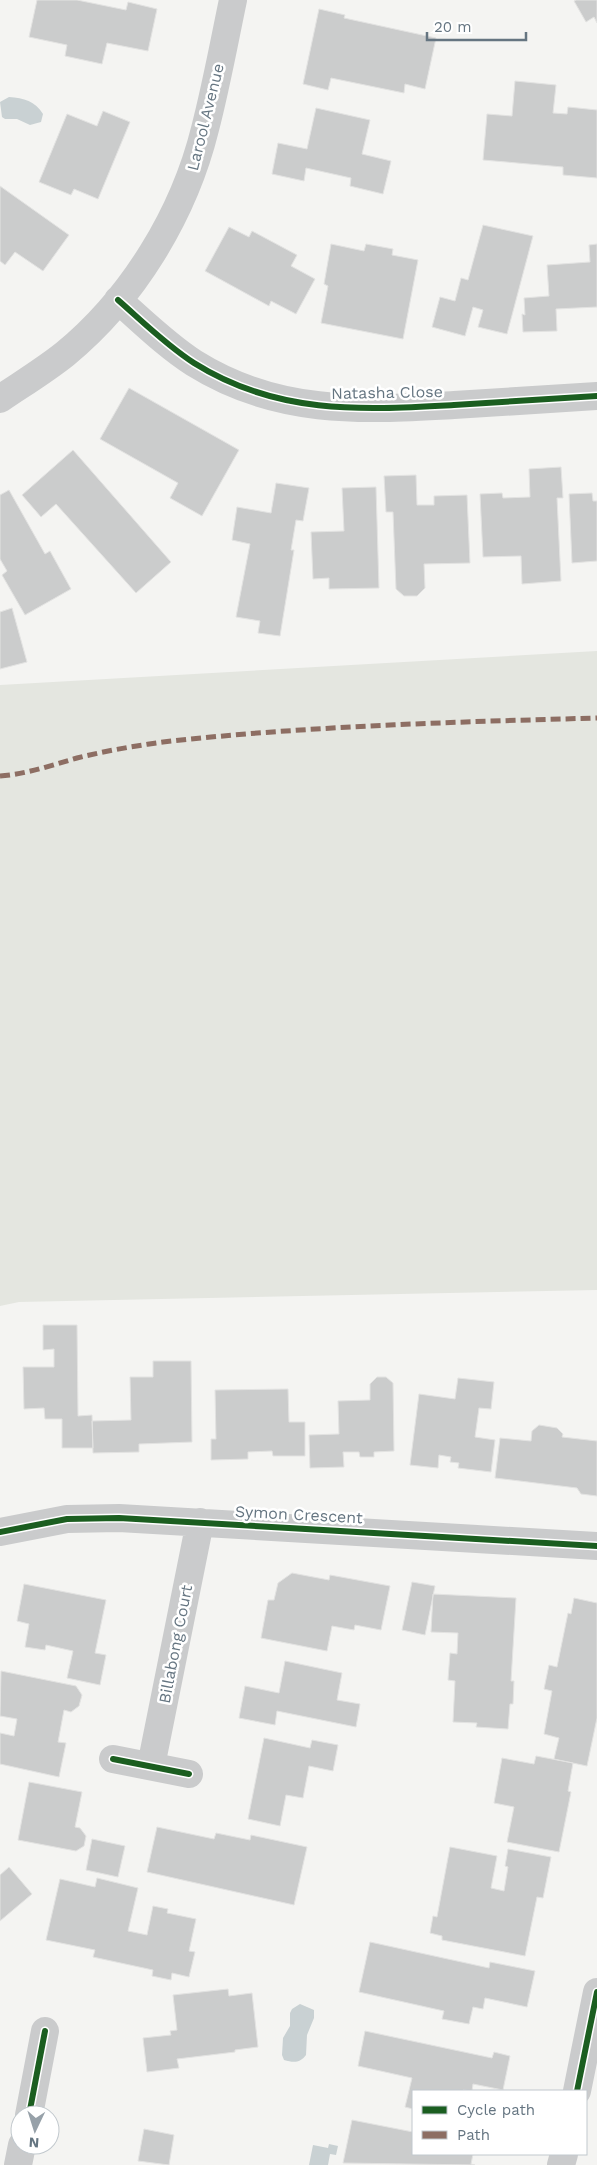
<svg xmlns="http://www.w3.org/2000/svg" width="597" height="2165" viewBox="0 0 597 2165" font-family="'Work Sans',sans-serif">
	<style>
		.green { fill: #e4e6e0 }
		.water { fill: #c9d1d3 }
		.building { fill: #cbcccc; stroke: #e3e3e2 }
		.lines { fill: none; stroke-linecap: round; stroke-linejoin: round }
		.minor { stroke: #cacbcc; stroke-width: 28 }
		.quiet { stroke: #8d6e63; stroke-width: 5; stroke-dasharray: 10 5; stroke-linecap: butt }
		.cycleway-casing { stroke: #fff; stroke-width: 9 }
		.cycleway { stroke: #1b5e20; stroke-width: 6 }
		.labels { text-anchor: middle; stroke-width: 5; stroke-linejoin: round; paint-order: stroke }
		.street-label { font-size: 16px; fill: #657581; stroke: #fff }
	</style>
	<rect width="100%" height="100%" fill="#f4f4f2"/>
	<path class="green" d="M 597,651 L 597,1290 L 19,1302 L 0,1306 L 0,685 Z"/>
	<path class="water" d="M 9,97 C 24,98 35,101 43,114 L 41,122 L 30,125 L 17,119 L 5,119 L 2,117 L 0,102 Z
		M 300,2004 L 314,2010 L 314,2018 L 307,2035 L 306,2055 C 300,2063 294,2063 284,2060 L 282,2055 L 283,2038 L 290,2026 L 290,2013 L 292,2009 Z
		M 329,2144 L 338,2146 L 336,2155 L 330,2154 L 328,2165 L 309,2165 L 313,2145 L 328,2148 Z"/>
	<path class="building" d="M 37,0 L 77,0 L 126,10 L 128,2 L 157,9 L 148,51 L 107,43 L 102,64 L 65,56 L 67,45 L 29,37 Z
		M 576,0 L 597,0 L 597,23 L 594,17 L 586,22 L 574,1 Z
		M 319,9 L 345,15 L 344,18 L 436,38 L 425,89 L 405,84 L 404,93 L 331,78 L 328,90 L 303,84 Z
		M 515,81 L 556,85 L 553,113 L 567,114 L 568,107 L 597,110 L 597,178 L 563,175 L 563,167 L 483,160 L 487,114 L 512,116 Z
		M 316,108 L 370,120 L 362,154 L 391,161 L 383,194 L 350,186 L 351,178 L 306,168 L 304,181 L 272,174 L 278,143 L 307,149 Z
		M 103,111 L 130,122 L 98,199 L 74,189 L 71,195 L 39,182 L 67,114 L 97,126 Z
		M 0,186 L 69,235 L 43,271 L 15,252 L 5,265 L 0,261 Z
		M 483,225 L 533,236 L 507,334 L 478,327 L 483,310 L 473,307 L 465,336 L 432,327 L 440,297 L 455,301 L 461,278 L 468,280 Z
		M 229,227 L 249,237 L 252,231 L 297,255 L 291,266 L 315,279 L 296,314 L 271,301 L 269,306 L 205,271 Z
		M 331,244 L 364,251 L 366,244 L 393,249 L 392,255 L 418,260 L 403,339 L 321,323 L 328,286 L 324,284 Z
		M 597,244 L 597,307 L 556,309 L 557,331 L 523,332 L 522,314 L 525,315 L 524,298 L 549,296 L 547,265 L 590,262 L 589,245 Z
		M 129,388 L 239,450 L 202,516 L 170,498 L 178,483 L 100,439 Z
		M 73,450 L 171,562 L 136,593 L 56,504 L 41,517 L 22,495 Z
		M 561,467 L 563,498 L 557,498 L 561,581 L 522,584 L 521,556 L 483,557 L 480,494 L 502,493 L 503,498 L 530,497 L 529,469 Z
		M 416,475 L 417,505 L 434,505 L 434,496 L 467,495 L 470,563 L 424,564 L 425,588 L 417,596 L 404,596 L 396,589 L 393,512 L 386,512 L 384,476 Z
		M 276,483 L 309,488 L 303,521 L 296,520 L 291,550 L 294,550 L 280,636 L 258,633 L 260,621 L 236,617 L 250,544 L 232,540 L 237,507 L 271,513 Z
		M 376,487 L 379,588 L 329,589 L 329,578 L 313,579 L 311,532 L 344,531 L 342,488 Z
		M 9,490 L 45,554 L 50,551 L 71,589 L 25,615 L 2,575 L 7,571 L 0,559 L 0,495 Z
		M 592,493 L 593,501 L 597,501 L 597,561 L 572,563 L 569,494 Z
		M 12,608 L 27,662 L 0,669 L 0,612 Z
		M 43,1325 L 77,1325 L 78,1416 L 92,1415 L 93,1448 L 62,1448 L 62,1419 L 45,1419 L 44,1408 L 24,1409 L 23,1367 L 54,1367 L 54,1349 L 43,1350 Z
		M 153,1361 L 191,1361 L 192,1442 L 139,1444 L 139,1452 L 93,1453 L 92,1421 L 131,1420 L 130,1377 L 153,1377 Z
		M 377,1377 L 386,1377 L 393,1383 L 394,1451 L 374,1452 L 374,1457 L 360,1457 L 359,1452 L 343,1452 L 344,1467 L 310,1468 L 309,1435 L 339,1434 L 338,1401 L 370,1400 L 370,1384 Z
		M 458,1378 L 494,1382 L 491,1409 L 479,1408 L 475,1437 L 495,1440 L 491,1472 L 458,1468 L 459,1463 L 450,1462 L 451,1457 L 439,1455 L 438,1468 L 410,1465 L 419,1394 L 455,1399 Z
		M 288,1389 L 289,1422 L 305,1422 L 305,1456 L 273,1456 L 272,1451 L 248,1452 L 248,1459 L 211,1460 L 211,1439 L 216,1439 L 215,1390 Z
		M 539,1425 L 557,1428 L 563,1434 L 562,1437 L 597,1441 L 597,1496 L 581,1494 L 577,1488 L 495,1478 L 500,1438 L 531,1441 L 532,1431 Z
		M 292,1573 L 329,1580 L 330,1575 L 390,1586 L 381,1630 L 355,1625 L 354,1630 L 332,1626 L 327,1651 L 261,1638 L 268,1600 L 274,1600 L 278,1583 Z
		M 412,1582 L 435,1586 L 425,1635 L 402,1630 Z
		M 24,1584 L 106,1600 L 95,1653 L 106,1655 L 100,1685 L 67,1678 L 73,1651 L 46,1645 L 45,1650 L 25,1647 L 29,1624 L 17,1621 Z
		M 433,1594 L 516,1598 L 511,1681 L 514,1681 L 513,1704 L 510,1704 L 508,1729 L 476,1727 L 477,1723 L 453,1722 L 455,1681 L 448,1680 L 450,1653 L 457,1654 L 458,1633 L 431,1632 Z
		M 574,1598 L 597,1603 L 597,1718 L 587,1766 L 554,1759 L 559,1738 L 544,1734 L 552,1691 L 544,1689 L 549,1665 L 557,1667 L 568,1613 L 571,1614 Z
		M 285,1661 L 342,1673 L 337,1700 L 360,1704 L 356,1727 L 277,1711 L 275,1725 L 239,1718 L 245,1686 L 279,1693 Z
		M 1,1671 L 76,1686 L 82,1695 L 79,1706 L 71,1712 L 64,1710 L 58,1742 L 66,1743 L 59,1777 L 0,1764 L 0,1733 L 14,1736 L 17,1719 L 0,1716 Z
		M 264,1738 L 310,1748 L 312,1740 L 338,1745 L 333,1771 L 309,1766 L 303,1798 L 286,1795 L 280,1826 L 248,1819 Z
		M 536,1756 L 573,1763 L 568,1791 L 571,1792 L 559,1852 L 507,1842 L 514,1807 L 494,1803 L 502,1758 L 534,1764 Z
		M 29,1782 L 82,1792 L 75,1827 L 80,1828 L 86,1836 L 84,1846 L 76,1851 L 18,1840 Z
		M 157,1827 L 214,1839 L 216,1833 L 250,1840 L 251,1835 L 307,1847 L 294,1905 L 147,1872 Z
		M 92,1839 L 125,1846 L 118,1877 L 86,1870 Z
		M 450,1847 L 497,1856 L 491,1888 L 504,1891 L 508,1867 L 505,1866 L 508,1849 L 551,1857 L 543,1898 L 537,1897 L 525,1956 L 442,1940 L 442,1936 L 430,1933 L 433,1916 L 437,1917 Z
		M 9,1867 L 32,1894 L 0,1921 L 0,1875 Z
		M 97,1878 L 138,1888 L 128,1931 L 147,1935 L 153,1906 L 168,1909 L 167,1913 L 196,1919 L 189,1951 L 195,1952 L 189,1977 L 172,1973 L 171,1980 L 152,1976 L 153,1970 L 93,1957 L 95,1950 L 46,1940 L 60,1879 L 95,1887 Z
		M 370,1942 L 489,1968 L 490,1962 L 535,1971 L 527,2007 L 485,1998 L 483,2009 L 473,2007 L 469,2024 L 442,2019 L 444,2011 L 359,1992 Z
		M 228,1989 L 229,1996 L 252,1993 L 258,2047 L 235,2050 L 235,2052 L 177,2059 L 179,2068 L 147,2072 L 143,2038 L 171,2035 L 170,2031 L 177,2030 L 173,1995 Z
		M 365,2031 L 492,2058 L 494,2052 L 510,2056 L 503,2090 L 473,2084 L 472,2091 L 463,2090 L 463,2091 L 413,2091 L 413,2109 L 405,2107 L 412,2078 L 358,2066 Z
		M 352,2120 L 413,2132 L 413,2154 L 473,2154 L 471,2164 L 475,2165 L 343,2163 Z
		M 144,2129 L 174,2135 L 169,2165 L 138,2161 Z"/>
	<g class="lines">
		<path class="minor" d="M 118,300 C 142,321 166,345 194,363 C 277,415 360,410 454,405 C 501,402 549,399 597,396
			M 0,399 C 22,384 45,370 65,354 C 133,298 184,214 205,129 C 216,87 224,43 233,0
			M 0,1532 L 67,1519 L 119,1518 L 597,1546
			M 113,1759 L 189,1774
			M 151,1766 L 200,1522
			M 577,2091 L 597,1992
			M 29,2115 L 45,2031
			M 18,2165 L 22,2145
			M 561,2165 L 564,2154"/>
		<path class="quiet" d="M 0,776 C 27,774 52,765 77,758 C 105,751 134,746 163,742 C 306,726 453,722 597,718"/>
		<defs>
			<path id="cycleway" d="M 118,300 C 142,321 166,345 194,363 C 277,415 360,410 454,405 C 501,402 549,399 597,396
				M 0,1532 L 67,1519 L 119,1518 L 597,1546
				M 113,1759 L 189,1774
				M 577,2091 L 597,1992
				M 29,2115 L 45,2031"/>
		</defs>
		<use href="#cycleway" class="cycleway-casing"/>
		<use href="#cycleway" class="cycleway"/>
	</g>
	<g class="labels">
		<g class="street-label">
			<text transform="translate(205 117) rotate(-76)" y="6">Larool Avenue</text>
			<text transform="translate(387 392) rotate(-1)" y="6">Natasha Close</text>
			<text transform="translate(299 1514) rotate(3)" y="6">Symon Crescent</text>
			<text transform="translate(175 1644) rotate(-79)" y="6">Billabong Court</text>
		</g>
	</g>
	<rect x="412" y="2090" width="175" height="65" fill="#ffffff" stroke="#c1c8cd"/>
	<rect x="422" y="2106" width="25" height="8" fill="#1b5e20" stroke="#c1c8cd"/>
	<text x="457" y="2115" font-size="15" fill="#657581">Cycle path</text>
	<rect x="422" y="2131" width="25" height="8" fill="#8d6e63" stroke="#c1c8cd"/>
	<text x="457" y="2140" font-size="15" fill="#657581">Path</text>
	<g transform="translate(35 2130) rotate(184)"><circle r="24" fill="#ffffff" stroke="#c1c8cd"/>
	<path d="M0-4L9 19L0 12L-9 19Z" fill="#97a1a9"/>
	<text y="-8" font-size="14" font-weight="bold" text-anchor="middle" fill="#657581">N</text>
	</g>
	<path d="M427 32v8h99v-8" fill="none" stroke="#657581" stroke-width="2.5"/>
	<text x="434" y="32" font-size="15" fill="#657581" stroke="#ffffff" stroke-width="4" paint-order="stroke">20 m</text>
</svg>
